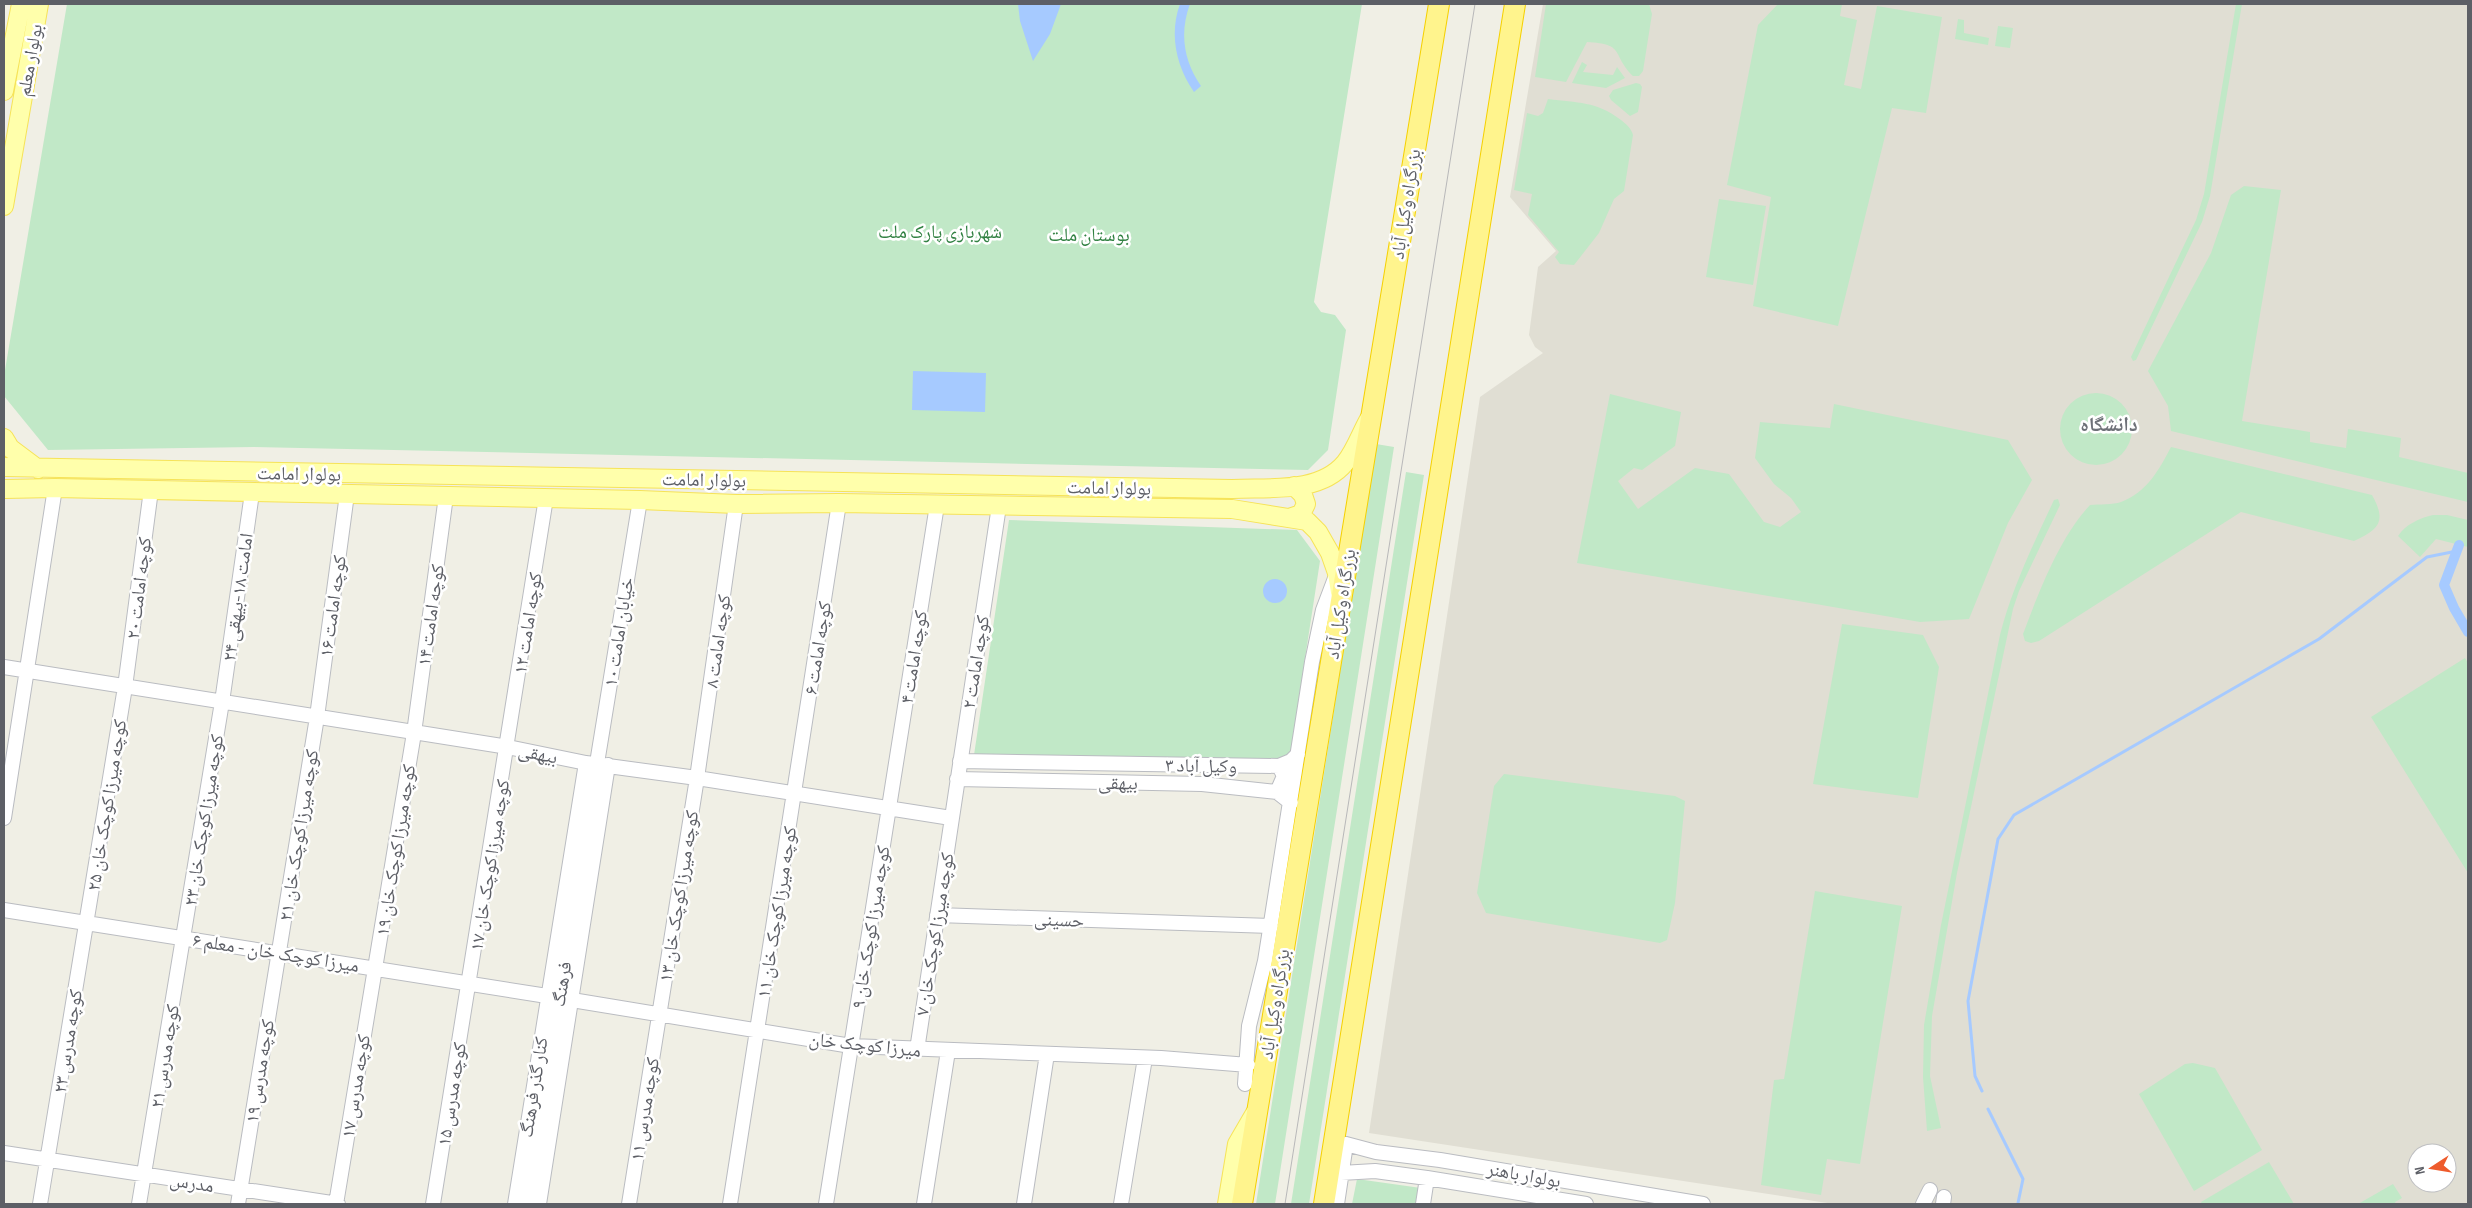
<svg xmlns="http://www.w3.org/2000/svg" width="2472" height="1208" viewBox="0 0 2472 1208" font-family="'Sofia Sans Condensed','Noto Naskh Arabic',sans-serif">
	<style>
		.education { fill: #e0ded3; fill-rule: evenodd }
		.green { fill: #c1e8c7 }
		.water { fill: #a6caff }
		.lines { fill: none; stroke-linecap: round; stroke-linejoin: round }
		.stream { stroke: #a6caff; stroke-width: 3 }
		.canal { stroke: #a6caff; stroke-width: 10 }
		.minor-casing { stroke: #babcc1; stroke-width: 16 }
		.major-casing { stroke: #f6e358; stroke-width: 20 }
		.highway-casing { stroke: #f5d000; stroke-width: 22 }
		.minor { stroke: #fff; stroke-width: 14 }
		.major { stroke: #ffffab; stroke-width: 18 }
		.highway { stroke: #fff48d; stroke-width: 20 }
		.tram { stroke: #b8b8b9; stroke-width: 1 }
		.labels { text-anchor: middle; stroke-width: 5; stroke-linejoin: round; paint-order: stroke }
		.street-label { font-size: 19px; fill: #5d5f66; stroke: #fff }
		.park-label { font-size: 19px; fill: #318142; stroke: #fff }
		.neighbourhood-label { font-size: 20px; font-weight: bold; fill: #6e7178; stroke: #fff }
	</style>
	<rect width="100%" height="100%" fill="#f0efe5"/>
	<path class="education" d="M 1543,4 L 2468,4 L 2468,1204 L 1834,1204 L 1369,1133 L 1480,397 L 1543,353 L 1535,347 L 1529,335 L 1538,267 L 1556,251 L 1510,197 ZM 2417,1153 L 2447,1153 L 2447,1183 L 2417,1183 Z"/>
	<path class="green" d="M 67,4 L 1362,4 L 1314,302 L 1321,312 L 1335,315 L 1346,330 L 1328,450 L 1308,470 L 254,447 L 48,450 L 4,396 L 4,376 Z
		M 1546,4 L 1649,4 L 1652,14 L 1643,71 L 1639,76 L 1633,76 C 1611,54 1626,44 1587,42 L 1566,82 L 1535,77 Z
		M 1778,4 L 1842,4 L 1840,16 L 1857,20 L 1844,85 L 1861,89 L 1877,6 L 1942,17 L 1926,113 L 1892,108 L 1838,326 L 1753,306 L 1771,197 L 1727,185 L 1758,25 Z
		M 2236,4 L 2242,4 L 2210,196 L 2202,222 L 2136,360 L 2133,361 L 2131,357 L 2196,220 L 2204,194 Z
		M 1958,19 L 1964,20 L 1964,33 L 1989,38 L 1988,45 L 1955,39 Z
		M 1998,26 L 2013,28 L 2010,48 L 1995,46 Z
		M 1582,62 L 1587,65 L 1583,72 L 1613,75 L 1617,67 L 1625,78 L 1606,88 L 1572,83 Z
		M 1636,83 L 1640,84 L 1642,87 L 1638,112 L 1630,116 L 1611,100 L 1609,96 L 1613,90 Z
		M 1548,99 C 1578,103 1596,101 1621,120 C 1627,125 1631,128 1633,135 L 1624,191 L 1614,199 L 1599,233 L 1574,265 L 1560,264 L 1555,257 L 1559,252 L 1528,215 L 1532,194 L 1514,190 L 1527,113 L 1538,116 L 1543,113 Z
		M 2244,186 L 2281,190 L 2242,421 L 2310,432 L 2310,442 L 2346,448 L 2348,429 L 2401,438 L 2399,457 L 2468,473 L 2468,502 L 2171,431 L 2168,406 L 2148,371 L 2211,253 L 2231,195 Z
		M 1719,199 L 1766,206 L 1753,285 L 1706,277 Z
		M2060 429a36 36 0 1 1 72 0a36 36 0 1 1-72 0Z
		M 1610,394 L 1681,412 L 1675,446 L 1642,470 L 1634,468 L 1618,481 L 1638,509 L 1695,468 L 1729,474 L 1764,522 L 1780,527 L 1801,512 L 1791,498 L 1774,484 L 1755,458 L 1760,422 L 1830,428 L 1834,404 L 2008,440 L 2032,480 L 2008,523 L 1969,619 L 1920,622 L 1577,563 Z
		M 1376,444 L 1394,447 L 1275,1204 L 1256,1204 Z
		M 2171,447 L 2372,495 C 2387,522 2379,529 2354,541 L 2241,512 L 2039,641 L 2031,643 L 2025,641 L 2023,634 C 2039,592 2059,538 2090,505 C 2099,504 2113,505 2121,502 C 2147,492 2159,470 2171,447 Z
		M 1406,472 L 1424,475 L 1309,1204 L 1291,1204 Z
		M 2058,499 L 2060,505 L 2019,591 L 2013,609 L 1957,873 L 1932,1016 L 1930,1076 L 1941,1128 L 1927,1131 L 1923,1077 L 1924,1025 L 1941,925 L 2000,635 C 2012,588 2033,545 2054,500 Z
		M 2433,515 L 2447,515 L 2468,520 L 2468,547 L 2436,539 L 2420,557 L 2398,536 C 2406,524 2420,518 2433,515 Z
		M 1009,520 L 1297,530 L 1320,561 L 1289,762 L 974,755 Z
		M 1842,624 L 1923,635 L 1939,667 L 1918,798 L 1813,784 Z
		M 2465,658 L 2468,663 L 2468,873 L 2371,717 Z
		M 1504,774 L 1675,796 L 1685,801 L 1675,903 L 1667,940 L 1660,943 L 1486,913 L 1477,893 L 1494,786 Z
		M 1815,891 L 1902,906 L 1860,1164 L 1827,1159 L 1821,1195 L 1761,1185 L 1774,1080 L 1784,1079 Z
		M 2193,1063 L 2215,1068 L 2262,1150 L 2194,1191 L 2139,1094 L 2185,1064 Z
		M 2269,1162 L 2294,1204 L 2202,1204 L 2201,1202 Z
		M 1357,1179 L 1421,1188 L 1418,1204 L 1352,1204 Z
		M 2393,1184 L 2402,1198 L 2395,1202 L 2396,1204 L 2358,1204 Z"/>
	<path class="water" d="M 1018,4 L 1061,4 L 1050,34 L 1033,61 L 1020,21 Z
		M 1180,4 L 1190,4 C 1179,33 1184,62 1201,86 L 1194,92 C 1176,66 1169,34 1180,4 Z
		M 913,371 L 986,373 L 985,412 L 912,410 Z
		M1263 591a12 12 0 1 1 24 0a12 12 0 1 1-24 0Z"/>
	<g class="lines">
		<path class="stream" d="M 1982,1091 L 1975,1076 L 1968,1001 L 1998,839 L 2014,815 L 2319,639 L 2427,557 L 2457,551
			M 1988,1109 L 2023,1179 L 2018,1203"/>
		<path class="canal" d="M 2459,545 L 2444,585 L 2454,608 L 2468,632"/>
		<defs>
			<path id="minor" d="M 4,667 L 508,747 L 586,763 L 697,778 L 951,818
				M 960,761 L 1279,766 L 1291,761 L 1298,754
				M 957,779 L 1202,784 L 1277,792 L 1291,803
				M 1277,792 L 1284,776 L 1279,766
				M 4,818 L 55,488
				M 4,910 L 547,996
				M 937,915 L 1271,926
				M 572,1000 L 851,1046 L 1161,1058 L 1248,1065
				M 917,1050 L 999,506
				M 1245,1084 L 1249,1026 L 1265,961 L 1312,662 L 1323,610 L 1337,573
				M 4,1153 L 338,1204
				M 1341,1173 L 1375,1171 L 1427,1178 L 1586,1204
				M 40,1204 L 125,687 L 151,490
				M 139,1204 L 222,702 L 252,493
				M 238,1204 L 317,717 L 347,494
				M 336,1204 L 414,733 L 446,496
				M 433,1204 L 546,498
				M 515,1204 L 586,763
				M 525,1204 L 640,500
				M 539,1204 L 608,765
				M 629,1204 L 697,778 L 736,504
				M 730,1204 L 839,503
				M 826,1204 L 937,505
				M 924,1204 L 948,1051
				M 1024,1204 L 1047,1054
				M 1121,1204 L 1145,1058
				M 1337,1204 L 1346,1144 L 1376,1152 L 1440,1160 L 1703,1204
				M 1423,1204 L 1427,1178
				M 1923,1204 L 1930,1190
				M 1943,1204 L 1944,1197"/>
			<path id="major" d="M 4,91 L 21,4
				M 4,206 L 39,4
				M 4,438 L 10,448 L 38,469
				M 4,467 L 1232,489 C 1269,487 1319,494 1345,463 C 1355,451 1361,433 1369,419
				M 4,489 L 55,488 L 640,500 L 736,504 L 839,503 L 1232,509 L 1307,521 L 1318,532 L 1330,553 L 1337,573 L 1340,592
				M 1292,517 L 1301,514 L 1306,504 L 1303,495 L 1294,486
				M 1227,1204 L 1237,1144 L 1255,1113"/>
			<path id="highway" d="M 1242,1204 L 1439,4
				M 1324,1204 L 1515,4"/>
		</defs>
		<use href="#minor" class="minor-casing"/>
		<use href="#major" class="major-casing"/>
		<use href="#highway" class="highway-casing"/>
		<use href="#minor" class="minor"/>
		<use href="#major" class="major"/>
		<use href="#highway" class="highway"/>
		<path class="tram" d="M 1285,1204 L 1475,4"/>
	</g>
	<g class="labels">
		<g class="street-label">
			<text transform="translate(29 60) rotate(-80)" y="7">بولوار معلم</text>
			<text transform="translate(1405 204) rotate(-81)" y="7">بزرگراه وکیل آباد</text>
			<text transform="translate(299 473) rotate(1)" y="7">بولوار امامت</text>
			<text transform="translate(704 479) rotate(1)" y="7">بولوار امامت</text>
			<text transform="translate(1109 487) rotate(1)" y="7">بولوار امامت</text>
			<text transform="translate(138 588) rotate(-83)" y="7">کوچه امامت ۲۰</text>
			<text transform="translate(237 597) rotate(-82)" y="7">امامت ۱۸-بیهقی ۲۴</text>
			<text transform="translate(1340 604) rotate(-81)" y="7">بزرگراه وکیل آباد</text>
			<text transform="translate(332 606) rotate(-82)" y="7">کوچه امامت ۱۶</text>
			<text transform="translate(430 615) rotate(-82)" y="7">کوچه امامت ۱۴</text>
			<text transform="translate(527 623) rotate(-81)" y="7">کوچه امامت ۱۲</text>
			<text transform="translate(618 632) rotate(-81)" y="7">خیابان امامت ۱۰</text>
			<text transform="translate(717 641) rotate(-82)" y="7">کوچه امامت ۸</text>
			<text transform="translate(817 648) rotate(-81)" y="7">کوچه امامت ۶</text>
			<text transform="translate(913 657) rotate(-81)" y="7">کوچه امامت ۴</text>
			<text transform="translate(975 662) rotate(-81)" y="7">کوچه امامت ۲</text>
			<text transform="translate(538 753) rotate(11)" y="7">بیهقی</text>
			<text transform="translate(1201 765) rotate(1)" y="7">۳ وکیل آباد</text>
			<text transform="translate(1118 782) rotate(1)" y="7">بیهقی</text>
			<text transform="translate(106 805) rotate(-81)" y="7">کوچه میرزا کوچک خان ۲۵</text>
			<text transform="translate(203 820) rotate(-81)" y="7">کوچه میرزا کوچک خان ۲۳</text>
			<text transform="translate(298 835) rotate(-81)" y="7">کوچه میرزا کوچک خان ۲۱</text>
			<text transform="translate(395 850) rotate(-81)" y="7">کوچه میرزا کوچک خان ۱۹</text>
			<text transform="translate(489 865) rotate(-81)" y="7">کوچه میرزا کوچک خان ۱۷</text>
			<text transform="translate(678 896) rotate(-81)" y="7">کوچه میرزا کوچک خان ۱۳</text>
			<text transform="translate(776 912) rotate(-81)" y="7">کوچه میرزا کوچک خان ۱۱</text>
			<text transform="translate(1059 919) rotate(2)" y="7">حسینی</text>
			<text transform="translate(870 927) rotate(-81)" y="7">کوچه میرزا کوچک خان ۹</text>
			<text transform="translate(934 934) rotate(-81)" y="7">کوچه میرزا کوچک خان ۷</text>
			<text transform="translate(276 952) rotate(9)" y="7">میرزا کوچک خان - معلم ۶</text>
			<text transform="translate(561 984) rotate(-81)" y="7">فرهنگ</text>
			<text transform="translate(1274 1004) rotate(-81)" y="7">بزرگراه وکیل آباد</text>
			<text transform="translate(67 1041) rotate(-81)" y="7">کوچه مدرس ۲۳</text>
			<text transform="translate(865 1044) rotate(6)" y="7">میرزا کوچک خان</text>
			<text transform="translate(164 1056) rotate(-81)" y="7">کوچه مدرس ۲۱</text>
			<text transform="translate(259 1071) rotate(-81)" y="7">کوچه مدرس ۱۹</text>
			<text transform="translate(355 1086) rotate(-81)" y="7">کوچه مدرس ۱۷</text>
			<text transform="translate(533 1087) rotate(-81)" y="7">کنار گذر فرهنگ</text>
			<text transform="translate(451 1094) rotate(-81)" y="7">کوچه مدرس ۱۵</text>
			<text transform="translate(644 1109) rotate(-81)" y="7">کوچه مدرس ۱۱</text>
			<text transform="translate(1524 1174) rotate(10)" y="7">بولوار باهنر</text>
			<text transform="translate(192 1182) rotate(9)" y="7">مدرس</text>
		</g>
		<g class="park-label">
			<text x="940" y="238">شهربازی پارک ملت</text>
			<text x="1089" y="241">بوستان ملت</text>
		</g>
		<g class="neighbourhood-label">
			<text x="2109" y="431">دانشگاه</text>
		</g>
	</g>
	<rect width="2472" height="1208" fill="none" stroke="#5d5f66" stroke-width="10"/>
	<g transform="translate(2432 1168) rotate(258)"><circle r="24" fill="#ffffff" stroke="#bebfc2"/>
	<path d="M0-4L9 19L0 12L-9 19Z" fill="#ee5b2c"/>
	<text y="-8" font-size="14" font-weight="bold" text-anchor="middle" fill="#5d5f66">N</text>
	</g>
</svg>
